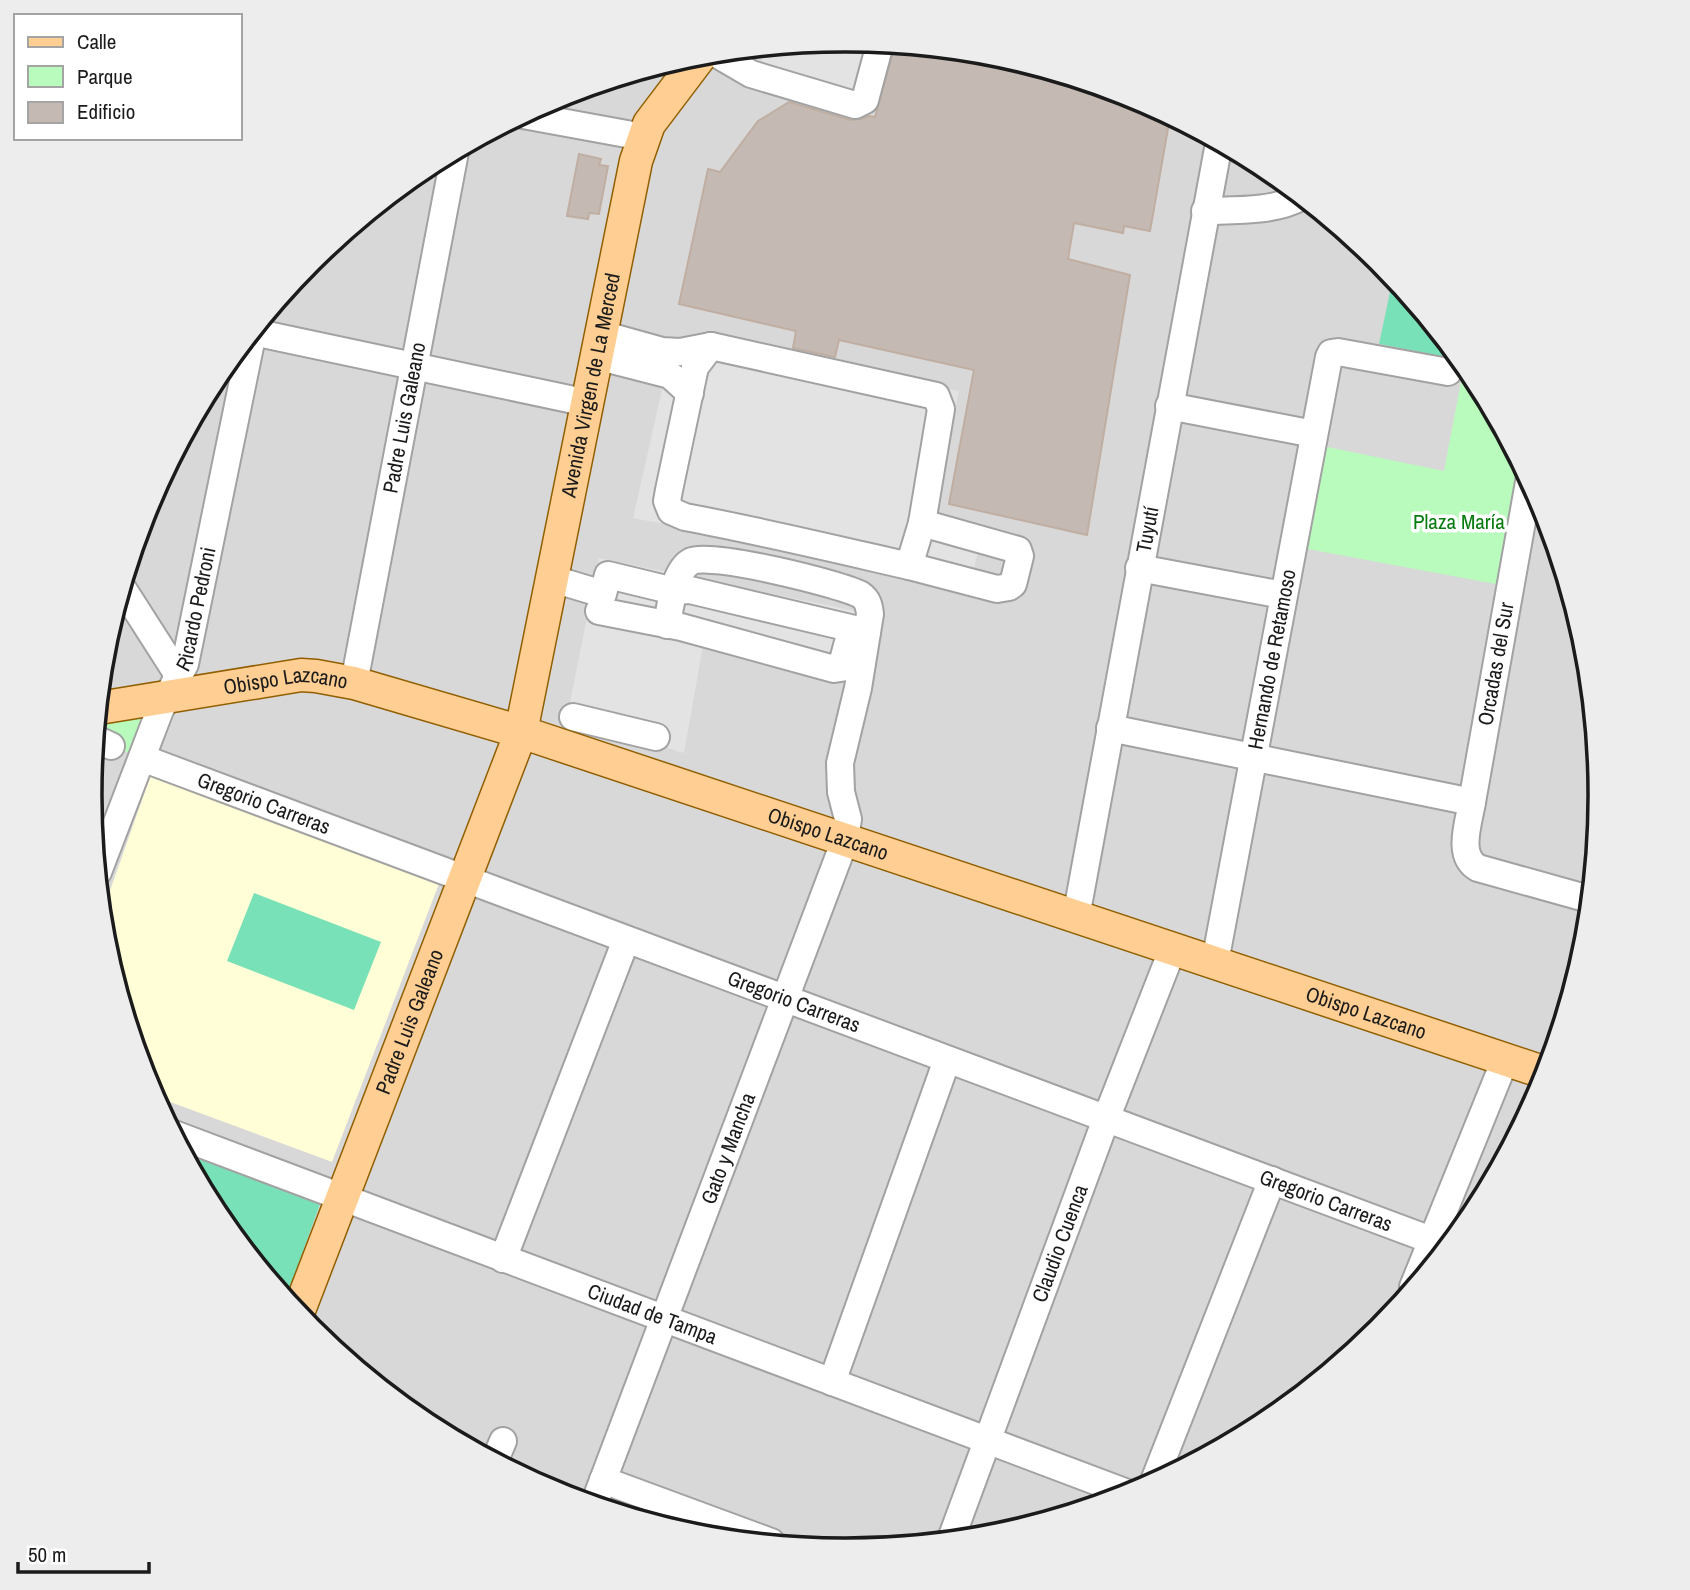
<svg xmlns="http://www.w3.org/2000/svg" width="1690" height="1590" viewBox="0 0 1690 1590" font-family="'Archivo Narrow',sans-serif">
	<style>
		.residential { fill: #d9d8d8 }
		.education { fill: #fffed6 }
		.park { fill: #b8fbbc }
		.pitch { fill: #79e1b7 }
		.parking { fill: #e3e3e3 }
		.building { fill: #c5bab3; stroke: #bfaea1; stroke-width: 2 }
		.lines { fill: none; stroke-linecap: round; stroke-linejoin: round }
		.minor-casing { stroke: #a2a2a2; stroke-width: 30 }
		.major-casing { stroke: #915f00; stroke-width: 35 }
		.minor { stroke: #fff; stroke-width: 26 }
		.major { stroke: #ffce92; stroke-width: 32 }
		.labels { text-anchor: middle; stroke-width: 7; stroke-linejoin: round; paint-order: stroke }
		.street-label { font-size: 21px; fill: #1b1b1b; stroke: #fff }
		.park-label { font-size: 21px; fill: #077b0e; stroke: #fff }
		.rim { fill: none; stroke: #1b1b1b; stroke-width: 3.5 }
	</style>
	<rect width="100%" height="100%" fill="#ede8df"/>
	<path class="residential" d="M93 795a752 752 0 1 1 1504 0a752 752 0 1 1-1504 0Z"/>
	<path class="education" d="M 152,772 L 440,881 L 332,1162 L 154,1096 L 148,1083 L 105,942 L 102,913 Z"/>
	<path class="park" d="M 1464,366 L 1473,376 L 1524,471 L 1501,585 L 1297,547 L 1313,444 L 1444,471 Z
		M 152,709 L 135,756 L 120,749 L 124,739 L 97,725 L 98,720 Z"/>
	<path class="pitch" d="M 1393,278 L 1457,357 L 1457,359 L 1379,344 Z
		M 254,893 L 381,942 L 354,1010 L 227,961 Z
		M 185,1154 L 320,1204 L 286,1298 L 217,1214 Z"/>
	<path class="parking" d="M 845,40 L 890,45 L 870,107 L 746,81 L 770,48 Z
		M 706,337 L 959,391 L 931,525 L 981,537 L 969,591 L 788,547 L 633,518 L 664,381 L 697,370 Z
		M 599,558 L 870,614 L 867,690 L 704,640 L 684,753 L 567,717 Z"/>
	<path class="building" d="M 895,45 L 993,55 L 1134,98 L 1170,117 L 1150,231 L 1124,226 L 1123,233 L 1074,223 L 1068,259 L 1130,275 L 1087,535 L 949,504 L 974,370 L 839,340 L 835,357 L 793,348 L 796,331 L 679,304 L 708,169 L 720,172 L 758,121 L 789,102 L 850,120 L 861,119 L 869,116 L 875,117 Z
		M 579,154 L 601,159 L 599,165 L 608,166 L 599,214 L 589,213 L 588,219 L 567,216 Z"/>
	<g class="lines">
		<defs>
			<g id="minor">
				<path d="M 715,53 L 751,74 L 855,105 L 865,100 L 880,44"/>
				<path d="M 523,115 L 643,137"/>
				<path d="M 1205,211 C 1236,210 1273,212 1301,197"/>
				<path d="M 253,332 L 588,403"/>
				<path d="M 601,334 L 662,351 L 680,352 L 711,346"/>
				<path d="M 711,346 L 936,396 L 941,409 L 922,523 L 909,566 C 835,549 760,531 685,517 L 671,511 L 667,501 L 669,490 L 695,367 Z"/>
				<path d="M 596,356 L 670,375 L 690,393"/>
				<path d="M 1169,406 L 1314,434"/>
				<path d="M 1529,482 L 1472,802 C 1469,822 1456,856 1478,868 L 1589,899"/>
				<path d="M 909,566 L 997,589 L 1009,587 L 1013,584 L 1020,556 L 1018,550 L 922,523"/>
				<path d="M 1139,568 L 1283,595"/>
				<path d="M 553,579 L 603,594 L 608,575 L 674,591 L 690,590 L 867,632"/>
				<path d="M 123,589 L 178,675 L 184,688"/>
				<path d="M 599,611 L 681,627 L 834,669 L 841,668 L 851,631"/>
				<path id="s1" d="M 354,683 L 455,152"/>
				<path d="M 573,717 L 656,737"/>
				<path d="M 1110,728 L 1472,802"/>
				<path d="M 96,739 L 111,746"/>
				<path id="s2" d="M 142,758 L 1447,1246"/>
				<path id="s3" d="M 98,872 L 160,710 L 185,664 L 253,332"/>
				<path id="s4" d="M 1076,917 L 1219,143"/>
				<path id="s5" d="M 1215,962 L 1329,357 L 1331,353 L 1338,352 L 1448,372"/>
				<path id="s6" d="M 174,1134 L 1130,1494"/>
				<path d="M 503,1259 L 626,940"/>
				<path d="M 1413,1287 L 1505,1060"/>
				<path d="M 832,1382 L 947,1060"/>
				<path d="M 495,1460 L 503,1441"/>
				<path d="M 603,1480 L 771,1542"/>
				<path d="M 1154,1481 L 1272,1180"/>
				<path id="s7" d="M 594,1504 L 845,840 L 848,819 L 841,792 L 840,763 L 858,688 L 870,614 C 869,606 868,600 861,595 C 841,584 710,552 692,561 C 674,569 670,608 667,625"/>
				<path id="s8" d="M 951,1539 L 1106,1119 L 1173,948"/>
			</g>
			<g id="major">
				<path id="s9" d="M 99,708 L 301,675 L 316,676 L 354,683 L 521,732 L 1546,1073"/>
				<path id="s10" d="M 298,1313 L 521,732 L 636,161 L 649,124 L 702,54"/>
			</g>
		</defs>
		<use href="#minor" class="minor-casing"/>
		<use href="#major" class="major-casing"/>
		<use href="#minor" class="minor"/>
		<use href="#major" class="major"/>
	</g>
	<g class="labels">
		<g class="street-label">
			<text dy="7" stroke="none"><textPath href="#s10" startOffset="976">Avenida Virgen de La Merced</textPath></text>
			<text dy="7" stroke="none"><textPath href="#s1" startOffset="270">Padre Luis Galeano</textPath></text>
			<text dy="7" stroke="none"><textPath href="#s4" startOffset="394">Tuyutí</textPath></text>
			<text dy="7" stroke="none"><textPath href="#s3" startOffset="282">Ricardo Pedroni</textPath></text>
			<text dy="7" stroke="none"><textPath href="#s5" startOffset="308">Hernando de Retamoso</textPath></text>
			<text transform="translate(1496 664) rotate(-80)" y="7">Orcadas del Sur</text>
			<text dy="7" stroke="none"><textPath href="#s9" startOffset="189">Obispo Lazcano</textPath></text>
			<text dy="7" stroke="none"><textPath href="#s2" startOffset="130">Gregorio Carreras</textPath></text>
			<text dy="7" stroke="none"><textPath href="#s9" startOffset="756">Obispo Lazcano</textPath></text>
			<text dy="7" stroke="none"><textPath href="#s2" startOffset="696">Gregorio Carreras</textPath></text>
			<text dy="7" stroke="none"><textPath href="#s9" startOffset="1323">Obispo Lazcano</textPath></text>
			<text dy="7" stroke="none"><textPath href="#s10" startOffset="312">Padre Luis Galeano</textPath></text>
			<text dy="7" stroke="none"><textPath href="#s7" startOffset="380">Gato y Mancha</textPath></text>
			<text dy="7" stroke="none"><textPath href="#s2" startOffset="1264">Gregorio Carreras</textPath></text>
			<text dy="7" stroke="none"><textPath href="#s8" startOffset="315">Claudio Cuenca</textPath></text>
			<text dy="7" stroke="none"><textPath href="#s6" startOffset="511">Ciudad de Tampa</textPath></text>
		</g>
		<g class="park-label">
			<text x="1459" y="529">Plaza María</text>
		</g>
	</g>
	<path d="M0 0H1690V1590H0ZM844 52H846A742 742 0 0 1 1588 794V796A742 742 0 0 1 846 1538H844A742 742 0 0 1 102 796V794A742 742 0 0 1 844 52Z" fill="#ededed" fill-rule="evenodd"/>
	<path class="rim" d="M844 52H846A742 742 0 0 1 1588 794V796A742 742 0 0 1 846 1538H844A742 742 0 0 1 102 796V794A742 742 0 0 1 844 52Z"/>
	<rect x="14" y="14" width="228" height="126" fill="#ffffff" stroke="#a4a4a4" stroke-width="2"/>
	<rect x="28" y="37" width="35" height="10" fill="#ffce92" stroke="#a4a4a4" stroke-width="2"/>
	<text x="77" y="49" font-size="21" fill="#1b1b1b">Calle</text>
	<rect x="28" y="66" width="35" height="21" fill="#b8fbbc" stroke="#a4a4a4" stroke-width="2"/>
	<text x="77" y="84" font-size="21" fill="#1b1b1b">Parque</text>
	<rect x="28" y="102" width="35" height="21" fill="#c5bab3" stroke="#a4a4a4" stroke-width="2"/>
	<text x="77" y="119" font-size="21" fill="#1b1b1b">Edificio</text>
	<path d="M18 1562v10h131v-10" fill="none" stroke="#1b1b1b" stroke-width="3.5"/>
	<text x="28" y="1562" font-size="21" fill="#1b1b1b" stroke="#ffffff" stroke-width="5" paint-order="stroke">50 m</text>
</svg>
